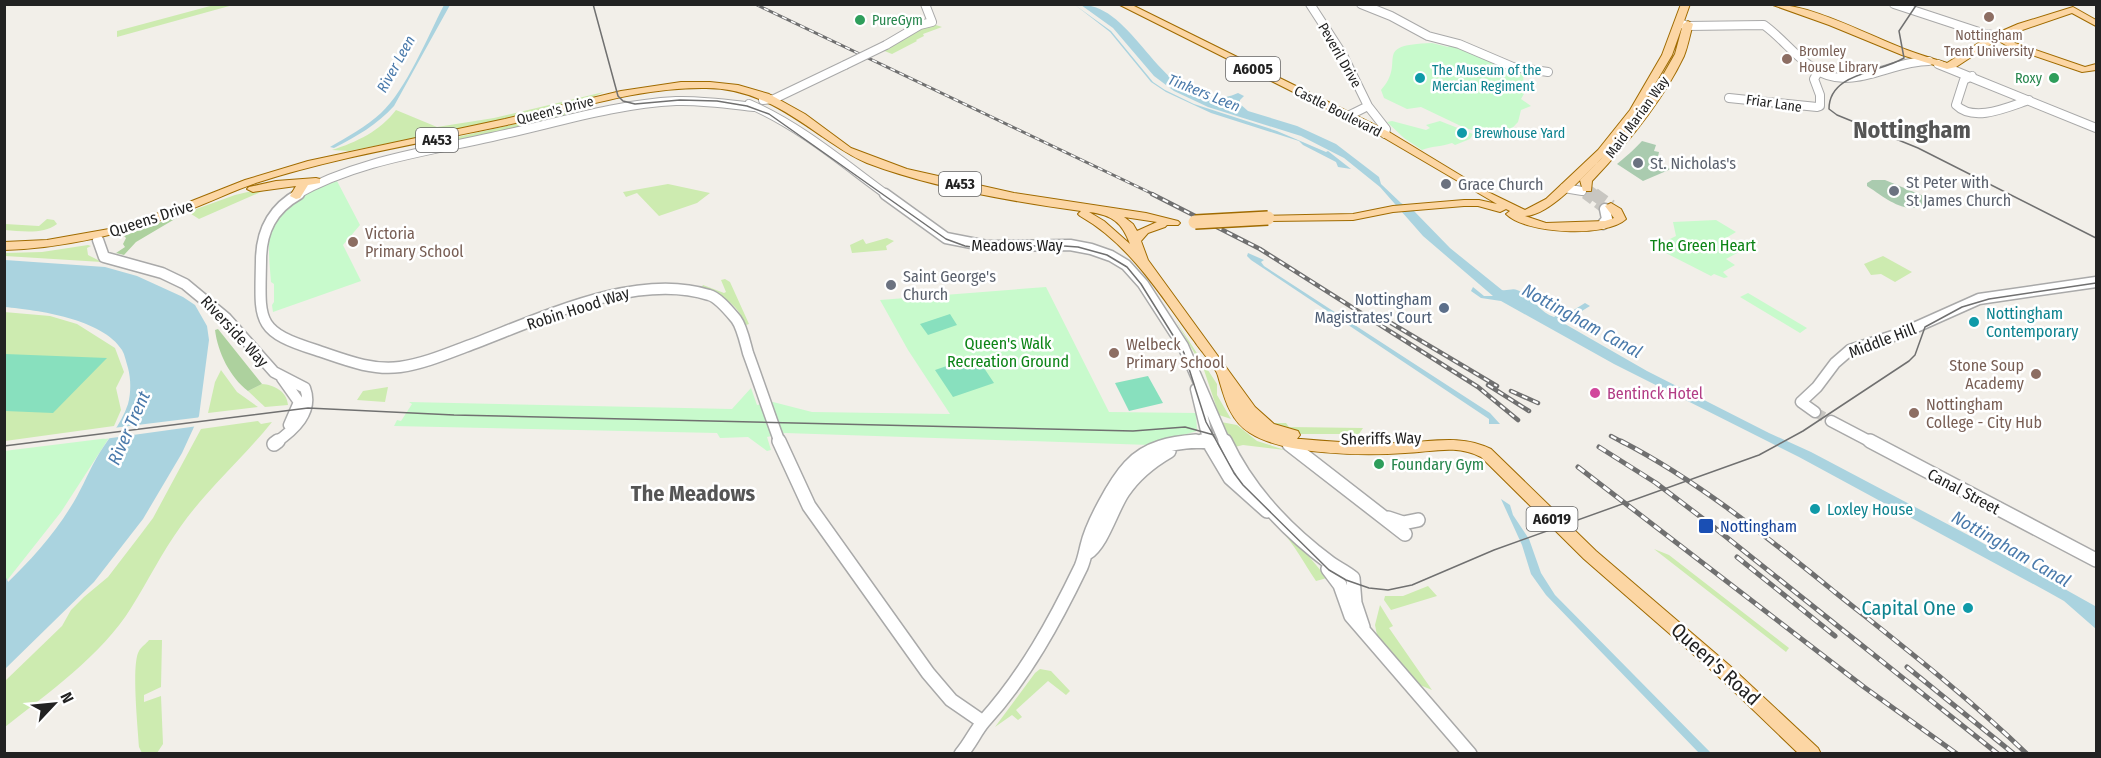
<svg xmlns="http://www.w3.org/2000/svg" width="2101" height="758" viewBox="0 0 2101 758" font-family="'Fira Sans Condensed',sans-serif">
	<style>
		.grass { fill: #cdebb0 }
		.forest { fill: #add19e }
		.cemetery { fill: #aacbaf }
		.park { fill: #c8facc }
		.pitch { fill: #88e0be }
		.water { fill: #aad3df }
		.pier { fill: #f2efe9 }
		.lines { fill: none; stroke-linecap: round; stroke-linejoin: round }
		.stream { stroke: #aad3df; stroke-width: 3 }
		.minor-tunnel-far1 { stroke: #c8c6c1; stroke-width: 8; stroke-dasharray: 8 4; stroke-linecap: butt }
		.minor-tunnel { stroke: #c8c6c1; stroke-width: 10; stroke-dasharray: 10 5; stroke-linecap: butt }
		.major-tunnel-far1 { stroke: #c8c6c1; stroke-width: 10; stroke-dasharray: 10 5; stroke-linecap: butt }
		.major-tunnel { stroke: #c8c6c1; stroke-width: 13; stroke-dasharray: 13 6; stroke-linecap: butt }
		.minor-far2-casing { stroke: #a9a9a9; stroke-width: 10 }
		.minor-far1-casing { stroke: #a9a9a9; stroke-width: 13 }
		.minor-casing { stroke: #a9a9a9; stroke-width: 16 }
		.major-casing { stroke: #a06b00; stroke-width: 2 }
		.minor-far2 { stroke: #fff; stroke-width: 8 }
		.minor-far1 { stroke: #fff; stroke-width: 10 }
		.minor { stroke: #fff; stroke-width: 13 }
		.major { fill: #fcd6a4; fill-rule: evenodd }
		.tram { stroke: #707070; stroke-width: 1.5 }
		.rail-far2-casing { stroke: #707070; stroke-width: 3 }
		.rail-far1-casing { stroke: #707070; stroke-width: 4.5 }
		.rail-casing { stroke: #707070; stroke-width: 5 }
		.rail-far2 { stroke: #fff; stroke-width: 1.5; stroke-dasharray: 5; stroke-linecap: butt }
		.rail-far1 { stroke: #fff; stroke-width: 2; stroke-dasharray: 6; stroke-linecap: butt }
		.rail { stroke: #fff; stroke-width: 3; stroke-dasharray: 8; stroke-linecap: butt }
		.minor-bridge-casing { stroke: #a9a9a9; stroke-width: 10; stroke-linecap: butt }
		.major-bridge-casing { stroke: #a06b00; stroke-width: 16; stroke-linecap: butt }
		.minor-bridge { stroke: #fff; stroke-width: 8 }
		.major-bridge { stroke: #fcd6a4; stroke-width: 13 }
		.education-dot { fill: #8d6e63; stroke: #fff; stroke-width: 2 }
		.leisure-dot { fill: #2e9e5b; stroke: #fff; stroke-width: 2 }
		.culture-dot { fill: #0f9aa8; stroke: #fff; stroke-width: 2 }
		.worship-dot { fill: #6b7280; stroke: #fff; stroke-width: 2 }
		.service-dot { fill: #5c6f8a; stroke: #fff; stroke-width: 2 }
		.hotel-dot { fill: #d1479c; stroke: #fff; stroke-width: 2 }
		.transit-dot { fill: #1a4fb4; stroke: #fff; stroke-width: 2 }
		.labels { text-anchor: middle; stroke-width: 5; stroke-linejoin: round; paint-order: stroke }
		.far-leisure-label { font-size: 14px; fill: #27864d; stroke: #fff; text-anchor: start }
		.far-education-label { font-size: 14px; fill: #785e54; stroke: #fff }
		.far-street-label { font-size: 14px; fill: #222; stroke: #fff }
		.far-culture-label { font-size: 14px; fill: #0d838f; stroke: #fff; text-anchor: start }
		.far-water-label { font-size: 15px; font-style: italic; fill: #4a7aab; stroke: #fff }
		.shield { fill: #fff; stroke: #646464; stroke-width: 1.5 }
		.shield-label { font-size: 15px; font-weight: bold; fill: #222 }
		.worship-label { font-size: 16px; fill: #5b616d; stroke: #fff; text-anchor: start }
		.street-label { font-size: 16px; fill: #222; stroke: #fff }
		.education-label { font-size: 16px; fill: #785e54; stroke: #fff; text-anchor: start }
		.park-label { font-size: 16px; fill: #0c8416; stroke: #fff }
		.service-label { font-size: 16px; fill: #4e5e75; stroke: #fff; text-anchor: end }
		.culture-label { font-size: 16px; fill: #0d838f; stroke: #fff; text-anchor: start }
		.hotel-label { font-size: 16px; fill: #b23c85; stroke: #fff; text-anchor: start }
		.leisure-label { font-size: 16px; fill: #27864d; stroke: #fff; text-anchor: start }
		.transit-label { font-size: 16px; fill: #164399; stroke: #fff; text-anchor: start }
		.water-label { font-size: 18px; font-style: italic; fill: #4a7aab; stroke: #fff }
		.near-culture-label { font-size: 20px; fill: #0d838f; stroke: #fff; text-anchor: end }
		.near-street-label { font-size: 20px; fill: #222; stroke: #fff }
		.district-label { font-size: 22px; font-weight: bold; fill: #555; stroke: #fff }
		.far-town-label { font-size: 24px; font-weight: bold; fill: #555; stroke: #fff }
	</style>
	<rect width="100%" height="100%" fill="#f2efe9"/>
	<path class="grass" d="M 214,5 L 233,5 L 117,37 L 117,31 Z
		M 933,24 L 942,27 L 923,34 L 924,36 L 916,40 L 917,41 L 892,54 L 882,50 L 928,25 Z
		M 604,92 L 588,99 L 511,119 L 349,151 L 332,150 C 357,142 380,131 396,110 L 437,127 L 494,118 Z
		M 565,113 L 566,116 L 418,151 L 417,146 Z
		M 668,184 L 710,193 L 697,203 L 659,216 L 637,193 L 626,197 L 623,192 Z
		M 265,188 L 270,188 L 199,219 L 188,212 L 235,195 Z
		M 47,219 L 54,220 L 57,224 C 43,235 20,231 5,230 L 5,224 L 39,226 Z
		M 887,238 L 894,241 L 886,246 L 887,250 L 852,253 L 850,245 L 863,239 L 866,244 Z
		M 88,245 L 91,246 L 87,248 L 88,255 L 102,262 L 5,256 L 5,253 L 42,252 Z
		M 1883,256 L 1912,272 L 1895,282 L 1881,274 L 1871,275 L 1864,264 Z
		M 725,279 L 730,282 L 749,324 L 746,325 C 737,303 722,295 701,288 L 703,285 L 724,293 L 726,292 L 721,280 Z
		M 4,312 L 50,316 L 77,324 L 115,348 L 124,372 L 116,388 L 121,410 L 114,426 L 5,441 Z
		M 1176,321 L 1217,384 L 1217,395 L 1231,419 L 1219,415 L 1204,370 Z
		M 221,370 L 237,392 L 258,407 L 208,413 L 215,382 Z
		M 262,384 C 274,385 287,391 288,405 L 265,407 L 248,391 Z
		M 388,387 L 385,402 L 357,400 L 363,391 Z
		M 258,421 L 261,424 L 272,422 C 243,458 208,488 181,526 C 162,552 148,581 131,608 C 102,655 47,694 5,727 L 5,681 L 62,626 L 71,610 L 84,597 L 108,577 L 141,534 L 153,518 L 201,429 Z
		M 1221,422 L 1237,425 L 1257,441 L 1285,450 L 1243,445 L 1235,447 Z
		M 1269,423 L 1286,423 L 1289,427 L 1363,428 L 1359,434 L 1301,434 Z
		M 1212,462 L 1221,466 L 1290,534 L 1327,578 L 1316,581 C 1304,563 1294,544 1279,528 C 1257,506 1228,489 1212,462 Z
		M 1654,549 L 1669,555 L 1789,648 L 1786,652 Z
		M 1428,586 L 1437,596 L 1391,610 L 1384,600 L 1385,596 L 1403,596 Z
		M 1380,605 L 1393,626 L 1389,628 L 1432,690 L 1415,683 L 1377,635 L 1375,625 Z
		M 149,640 L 162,640 L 161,687 L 144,695 L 144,702 L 161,696 L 163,744 L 157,753 L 142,753 L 139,747 C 138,729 131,664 139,651 C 141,647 146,644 149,640 Z
		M 1040,669 L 1051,671 L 1070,691 L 1066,695 L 1048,681 L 1016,710 L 1022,717 L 1018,720 L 1012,715 L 995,727 L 1035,673 Z"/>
	<path class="forest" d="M 185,213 L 136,242 L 124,255 L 116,253 L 125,247 L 123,244 L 126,238 L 124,236 Z
		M 218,329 L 262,384 L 248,391 C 230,377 218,353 215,330 Z"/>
	<path class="cemetery" d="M 1642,141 L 1656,145 L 1654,151 L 1659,152 L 1657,162 L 1671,169 L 1643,181 L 1617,164 C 1624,158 1634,150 1642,141 Z
		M 1872,180 L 1885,180 L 1938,202 C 1905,216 1893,203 1867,186 L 1867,183 Z"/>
	<path class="park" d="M 1432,43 L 1448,47 L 1452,43 L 1518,71 L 1517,72 L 1523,75 L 1524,84 L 1529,85 L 1521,99 L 1531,106 L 1521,110 L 1518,122 L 1503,138 L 1465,128 L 1421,107 L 1407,109 L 1384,98 L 1381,90 C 1408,61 1369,45 1432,43 Z
		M 1392,121 L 1426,130 L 1430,128 L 1426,125 L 1440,121 L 1473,134 L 1470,139 L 1455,145 L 1452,143 C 1440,147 1432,146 1422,150 L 1404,138 L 1387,122 Z
		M 337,181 L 360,225 L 343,245 L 361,281 L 273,312 L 272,305 L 274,302 L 274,284 L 271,282 C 270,267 267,245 271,230 C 279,202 313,190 337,181 Z
		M 1716,220 L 1736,232 L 1726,238 L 1736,243 L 1730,247 L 1739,252 L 1726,259 L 1735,265 L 1723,272 L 1728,277 L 1724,278 L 1714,274 L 1711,276 L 1660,250 L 1656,246 L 1676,236 L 1673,222 Z
		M 1046,287 L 1109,412 L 1196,413 L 1197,431 L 1150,445 L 785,433 L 767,437 L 771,450 L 767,451 L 748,437 L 720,438 L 717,433 L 394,426 L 397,420 L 401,421 L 412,404 L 409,402 L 732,409 L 751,388 L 757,405 L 773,402 L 812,412 L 950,414 L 908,350 L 880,300 Z
		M 1748,293 L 1807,328 L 1800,333 L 1740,297 Z
		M 109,438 L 61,512 L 5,583 L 4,451 Z"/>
	<path class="pitch" d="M 950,314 L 957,325 L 928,335 L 920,324 Z
		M 5,354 L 107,358 L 53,413 L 5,411 Z
		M 976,356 L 994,383 L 953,397 L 935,370 Z
		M 1148,376 L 1163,403 L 1129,411 L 1115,383 Z"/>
	<path class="water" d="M 444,5 L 450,5 L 394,106 C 378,124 356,137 334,148 L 330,147 C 347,137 366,127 381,113 C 406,90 428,36 444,5 Z
		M 1075,5 L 1111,31 L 1153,82 L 1165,90 L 1194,104 L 1277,131 L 1326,152 L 1328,151 L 1351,169 L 1338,167 L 1336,162 L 1303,145 L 1299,141 L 1211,113 L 1166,92 L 1151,82 L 1110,32 Z
		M 1081,5 C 1139,4 1166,125 1238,93 L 1244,96 L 1240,100 L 1240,104 L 1248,111 L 1297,126 L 1336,144 L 1379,177 L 1381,184 L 1401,203 L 1414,211 L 1450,248 L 1502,290 C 1507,291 1513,288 1517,290 C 1533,295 1538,312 1554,317 L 1569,309 L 1572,311 L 1585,303 L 1590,306 L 1567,320 L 1565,324 L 1647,371 L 1769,433 L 1811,452 L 1970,536 L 2095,606 L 2096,629 L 2064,601 L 2048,592 L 1799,457 L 1614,364 L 1501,301 L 1481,298 L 1471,291 L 1473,287 L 1484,296 L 1493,296 L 1423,236 L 1380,187 L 1344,158 L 1301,136 L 1208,107 L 1174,91 L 1154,76 L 1113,28 Z
		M 1248,253 L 1264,260 L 1261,262 L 1264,266 L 1490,413 L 1500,424 L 1489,424 L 1489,419 L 1251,260 L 1247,256 Z
		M 5,260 L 105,267 L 137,276 L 183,297 L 195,305 L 207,326 L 209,340 L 199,416 L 182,453 L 143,519 L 94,582 L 5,669 L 5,585 C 29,562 52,537 70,508 C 80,493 87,475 96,459 C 106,441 121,425 128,404 C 131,393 131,379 128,368 C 126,362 125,355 122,350 C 103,319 37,310 5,307 Z
		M 1501,499 L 1510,505 L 1513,515 L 1529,539 L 1541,573 L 1555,595 L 1711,753 L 1699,753 L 1546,595 L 1531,574 L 1522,545 Z"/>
	<path class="pier" d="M 202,417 L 198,426 L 104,439 L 113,428 Z"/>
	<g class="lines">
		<path class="stream" d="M 4,577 L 7,583"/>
		<path class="minor-tunnel-far1" d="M 1582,191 L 1587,195"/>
		<path class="minor-tunnel" d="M 1585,194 L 1605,209
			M 1815,412 L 1831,421"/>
		<path class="major-tunnel-far1" d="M 1587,189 L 1596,195"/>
		<path class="major-tunnel" d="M 1594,194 L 1611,206"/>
		<defs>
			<path id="minor-far2" d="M 1310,4 L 1343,55 L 1368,106 L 1386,129 L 1385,134
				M 1361,4 L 1391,16 L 1428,36 L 1459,44 L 1513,67 L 1548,72
				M 1894,4 L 1985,34 L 2000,36
				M 1680,23 L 1687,26 L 1764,25 C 1782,38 1795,56 1813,68 C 1850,94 1889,61 1929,61
				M 886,45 L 920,25 L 932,22 L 925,4
				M 1938,64 L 2096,128
				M 1972,76 L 1964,80 L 1956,105 C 1974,123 2008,107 2029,100
				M 1729,98 L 1817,107 L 1820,106 L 1820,95 L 1814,79 L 1818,72
				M 763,100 L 774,99 L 845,65
				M 749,104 C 800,126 843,163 887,195
				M 1348,116 L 1368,106
				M 1564,188 L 1582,191
				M 296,195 C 356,161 425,152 492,137 C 553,124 614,104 676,101 C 702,100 728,104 754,107"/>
			<path id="minor-far1" d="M 299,194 C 272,209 261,231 261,261 C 260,321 255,331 316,350 C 343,359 371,371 400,367 C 422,364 444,355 465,347 C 536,321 634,271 709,295 C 718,297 730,312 736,319 C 742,327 745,342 748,353 C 759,383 769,413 780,443
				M 885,194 L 946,238 L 987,246 L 1070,245 L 1091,249 L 1111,256 L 1126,265 L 1143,284 L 1183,346 L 1225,443
				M 1603,224 L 1607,219 L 1605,209
				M 98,240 L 104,257 L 162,273 L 185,284 L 226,318 L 274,372 L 305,388 C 314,412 294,430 275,443
				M 282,378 L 299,402 L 289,425
				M 1196,389 L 1209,443
				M 1815,412 L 1801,402 L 1817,387 L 1835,363 L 1850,350 L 1905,332 L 1979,299 L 2096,282
				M 1831,421 L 1873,443
				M 1178,443 L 1211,443"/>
			<path id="minor" d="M 779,441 L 809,506 L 928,673 L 951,700 L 983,722
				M 1202,441 L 1211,443
				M 1208,441 L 1230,478 L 1267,511
				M 1225,441 C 1248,490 1287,531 1330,563 C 1337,568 1346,572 1353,578 L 1355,603 L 1363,627
				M 1870,441 L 2096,560
				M 274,444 L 278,441
				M 1289,444 L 1405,534
				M 1388,518 L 1403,523 L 1418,520
				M 1087,553 C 1102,544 1112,508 1123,492 C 1135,474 1150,462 1169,451
				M 1328,569 L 1340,585 L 1351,616 L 1470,754
				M 961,754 C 970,744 976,730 984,721 C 1025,676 1055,621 1081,567 C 1084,560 1085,554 1087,546 C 1092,524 1115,482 1130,466 C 1147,447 1172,443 1196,441"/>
			<path id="major" d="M 1118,4 L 1130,4 L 1389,132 L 1488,192 L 1525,210 L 1546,199 L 1598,150 L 1630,110 L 1662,55 L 1681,4 L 1690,4 L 1672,55 L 1639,111 L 1606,154 L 1614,146 L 1655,89 L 1675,54 L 1683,24 L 1688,21 L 1693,24 C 1690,34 1688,46 1684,56 C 1662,102 1627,144 1592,181 L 1591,191 L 1583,191 L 1580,180 L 1603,157 C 1586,173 1550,216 1525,216 L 1546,223 L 1605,221 L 1614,218 L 1605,206 L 1611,203 L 1621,209 L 1626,219 C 1606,238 1526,234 1506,214 L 1510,211 L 1506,209 L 1500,212 L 1478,206 L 1464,206 L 1393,212 L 1353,220 L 1268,221 L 1262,218 L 1264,216 L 1353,214 L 1393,206 L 1464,200 L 1479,200 L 1497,204 L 1381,136 Z
				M 1770,4 C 1812,4 1867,35 1907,50 C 1920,55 1934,59 1947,63 L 1988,37 L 2018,24 L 2073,7 L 2096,20 L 2096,26 L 2072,13 L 2005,36 L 2015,43 L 2085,67 L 2096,64 L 2096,70 L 2082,72 L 2009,47 L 1997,40 L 1956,67 L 1947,69 L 1902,55 L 1829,25 Z
				M 681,82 L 710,82 L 738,85 L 769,94 L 805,114 L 851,148 L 907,169 L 1014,193 L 1146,213 L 1178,221 L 1180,223 L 1178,225 L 1167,225 L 1165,227 L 1148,233 L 1141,241 L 1148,260 L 1255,407 L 1274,424 L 1298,431 L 1300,435 L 1297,439 L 1301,439 C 1333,442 1366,444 1399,443 C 1432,442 1460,434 1491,449 L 1596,551 L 1729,665 L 1818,748 L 1821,754 L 1799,754 L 1717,675 L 1584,559 L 1481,457 C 1456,444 1432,452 1405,453 C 1364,456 1284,455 1250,433 C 1229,420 1224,396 1218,376 C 1216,367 1200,350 1195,342 C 1161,296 1131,245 1080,216 L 1078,214 L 1081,211 C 1014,202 930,187 867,163 C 850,156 838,147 823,137 C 787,112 753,88 706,88 C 638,87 573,110 507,125 C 424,143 340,156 259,182 C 234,190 211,202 186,211 C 127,233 67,248 4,250 L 4,242 L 47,240 L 109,229 L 169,210 L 245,180 L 308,161 L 505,119 L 621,91 ZM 1089,212 C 1112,215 1122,222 1130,244 L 1104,221 ZM 1124,217 L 1157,222 L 1137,231 L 1133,224 Z
				M 316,178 L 320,179 L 320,183 L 308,185 L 300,198 L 296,199 L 290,196 L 296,186 L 253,192 L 247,189 L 249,187 L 276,181 Z"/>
		</defs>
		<use href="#minor-far2" class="minor-far2-casing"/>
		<use href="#minor-far1" class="minor-far1-casing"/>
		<use href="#minor" class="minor-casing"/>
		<use href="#major" class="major-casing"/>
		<use href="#minor-far2" class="minor-far2"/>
		<use href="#minor-far1" class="minor-far1"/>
		<use href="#minor" class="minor"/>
		<use href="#major" class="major"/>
		<path class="tram" d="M 593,4 L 618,96 L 623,101 L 635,104 L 680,100 L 717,101 L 747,106 L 769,114 L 946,239 L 965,246 L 986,249 L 1050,245 L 1078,247 L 1107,255 L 1127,267 L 1141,284 L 1184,353 L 1206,422 L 1234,473 L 1243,485 L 1329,570 L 1346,580 L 1369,588 L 1388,590 L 1412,585 L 1494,550 L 1759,455 L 1803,431 L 1909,361 L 1915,355 L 1925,327 L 1962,307 L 1989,299 L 2096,283
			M 1917,4 L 1899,31 L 1904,58 C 1879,73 1829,73 1829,109 L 1837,115 L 1918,148 L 2096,238
			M 4,446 L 308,408 L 454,415 L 1133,431 L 1185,427 L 1214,435"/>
		<defs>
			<path id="rail-far2" d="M 755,4 L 1155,195"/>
			<path id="rail-far1" d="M 1152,194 L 1260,249 L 1478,387 L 1518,420
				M 1391,323 L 1497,386
				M 1488,385 L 1529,411
				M 1511,391 L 1538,403
				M 1611,436 L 1624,443"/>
			<path id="rail" d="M 1621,441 C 1700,482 1768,538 1836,593 C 1901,645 1967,696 2027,754
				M 1599,447 L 1656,483 L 1710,524 L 1998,754
				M 1578,467 L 1864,687 L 1957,754
				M 1737,557 L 1835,636
				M 1907,667 L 2014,754"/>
		</defs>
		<use href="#rail-far2" class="rail-far2-casing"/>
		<use href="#rail-far1" class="rail-far1-casing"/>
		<use href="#rail" class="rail-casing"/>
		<use href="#rail-far2" class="rail-far2"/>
		<use href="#rail-far1" class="rail-far1"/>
		<use href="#rail" class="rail"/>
		<defs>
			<path id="minor-bridge" d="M 845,65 L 886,45"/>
			<path id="major-bridge" d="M 1195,222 L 1268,218"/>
		</defs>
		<use href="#minor-bridge" class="minor-bridge-casing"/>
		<use href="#major-bridge" class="major-bridge-casing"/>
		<use href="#minor-bridge" class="minor-bridge"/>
		<use href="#major-bridge" class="major-bridge"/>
	</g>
	<g class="education-dot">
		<circle cx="1989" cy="17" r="6"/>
		<circle cx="1787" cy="59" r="6"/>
		<circle cx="353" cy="242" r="6"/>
		<circle cx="1114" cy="353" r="6"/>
		<circle cx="2036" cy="374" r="6"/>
		<circle cx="1914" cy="413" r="6"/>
	</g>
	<g class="leisure-dot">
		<circle cx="860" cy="20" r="6"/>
		<circle cx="2054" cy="78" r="6"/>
		<circle cx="1379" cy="464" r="6"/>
	</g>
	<g class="culture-dot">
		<circle cx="1420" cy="78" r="6"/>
		<circle cx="1462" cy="133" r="6"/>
		<circle cx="1974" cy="322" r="6"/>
		<circle cx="1815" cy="509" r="6"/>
		<circle cx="1968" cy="608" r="6"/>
	</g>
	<g class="worship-dot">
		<circle cx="1638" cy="163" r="6"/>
		<circle cx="1446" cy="184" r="6"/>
		<circle cx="1894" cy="191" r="6"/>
		<circle cx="891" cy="285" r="6"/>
	</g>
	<circle class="service-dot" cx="1444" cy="308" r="6"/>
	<circle class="hotel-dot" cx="1595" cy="393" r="6"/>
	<rect class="transit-dot" x="1698" y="518" width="16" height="16" rx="3"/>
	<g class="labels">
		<g class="far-leisure-label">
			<text x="872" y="25">PureGym</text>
			<text x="2042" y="83" text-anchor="end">Roxy</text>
		</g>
		<g class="far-education-label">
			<text x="1989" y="40">Nottingham<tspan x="1989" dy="16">Trent University</tspan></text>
			<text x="1799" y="56" text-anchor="start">Bromley<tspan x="1799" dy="16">House Library</tspan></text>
		</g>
		<g class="far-street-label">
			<text transform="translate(1340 55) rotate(60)" y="5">Peveril Drive</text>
			<text transform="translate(1774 103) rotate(8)" y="5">Friar Lane</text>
			<text transform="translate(555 110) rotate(-14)" y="5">Queen's Drive</text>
			<text transform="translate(1338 111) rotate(27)" y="5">Castle Boulevard</text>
			<text transform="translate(1637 117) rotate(-54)" y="5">Maid Marian Way</text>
		</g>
		<g class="far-culture-label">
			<text x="1432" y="75">The Museum of the<tspan x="1432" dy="16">Mercian Regiment</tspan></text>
			<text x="1474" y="138">Brewhouse Yard</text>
		</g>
		<g class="far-water-label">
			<text transform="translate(396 64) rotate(-61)" y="5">River Leen</text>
			<text transform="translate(1204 93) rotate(22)" y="5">Tinkers Leen</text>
		</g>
		<g class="shield">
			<rect x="1226" y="57" width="54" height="24" rx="4.5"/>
			<rect x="416" y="128" width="42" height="24" rx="4.5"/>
			<rect x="939" y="172" width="42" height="24" rx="4.5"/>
			<rect x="1526.5" y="507" width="51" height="24" rx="4.5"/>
		</g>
		<g class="shield-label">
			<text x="1253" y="74">A6005</text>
			<text x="437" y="145">A453</text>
			<text x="960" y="189">A453</text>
			<text x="1552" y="524">A6019</text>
		</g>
		<g class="worship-label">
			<text x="1650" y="169">St. Nicholas's</text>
			<text x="1906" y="188">St Peter with<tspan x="1906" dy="18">St James Church</tspan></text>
			<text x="1458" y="190">Grace Church</text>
			<text x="903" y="282">Saint George's<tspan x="903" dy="18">Church</tspan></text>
		</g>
		<g class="street-label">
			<text transform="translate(151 218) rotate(-18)" y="6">Queens Drive</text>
			<text x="1017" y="251">Meadows Way</text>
			<text transform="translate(578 308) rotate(-18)" y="6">Robin Hood Way</text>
			<text transform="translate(235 331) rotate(47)" y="6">Riverside Way</text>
			<text transform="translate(1882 340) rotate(-21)" y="6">Middle Hill</text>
			<text transform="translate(1381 438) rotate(-1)" y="6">Sheriffs Way</text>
			<text transform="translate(1964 491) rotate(28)" y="6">Canal Street</text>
		</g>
		<g class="education-label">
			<text x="365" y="239">Victoria<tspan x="365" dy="18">Primary School</tspan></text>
			<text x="1126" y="350">Welbeck<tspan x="1126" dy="18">Primary School</tspan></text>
			<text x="2024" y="371" text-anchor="end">Stone Soup<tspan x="2024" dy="18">Academy</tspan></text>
			<text x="1926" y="410">Nottingham<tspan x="1926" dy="18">College - City Hub</tspan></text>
		</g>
		<g class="park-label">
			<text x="1703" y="251">The Green Heart</text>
			<text x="1008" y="349">Queen's Walk<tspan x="1008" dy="18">Recreation Ground</tspan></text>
		</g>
		<g class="service-label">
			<text x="1432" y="305">Nottingham<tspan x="1432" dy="18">Magistrates' Court</tspan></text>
		</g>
		<g class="culture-label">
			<text x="1986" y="319">Nottingham<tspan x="1986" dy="18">Contemporary</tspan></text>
			<text x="1827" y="515">Loxley House</text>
		</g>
		<g class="hotel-label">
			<text x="1607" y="399">Bentinck Hotel</text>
		</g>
		<g class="leisure-label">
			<text x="1391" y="470">Foundary Gym</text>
		</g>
		<g class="transit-label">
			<text x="1720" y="532">Nottingham</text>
		</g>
		<g class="water-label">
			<text transform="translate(1582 321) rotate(29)" y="6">Nottingham Canal</text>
			<text transform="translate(129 428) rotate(-66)" y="6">River Trent</text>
			<text transform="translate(2011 549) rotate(30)" y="6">Nottingham Canal</text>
		</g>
		<g class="near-culture-label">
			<text x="1956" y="615">Capital One</text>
		</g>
		<g class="near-street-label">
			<text transform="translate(1716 664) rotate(42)" y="7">Queen's Road</text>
		</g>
		<g class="district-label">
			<text x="693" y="501">The Meadows</text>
		</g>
		<g class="far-town-label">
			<text x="1912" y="138">Nottingham</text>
		</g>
	</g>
	<rect width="2101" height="758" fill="none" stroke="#222222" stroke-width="12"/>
	<g transform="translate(54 704) rotate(64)" stroke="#ffffff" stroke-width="4.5" paint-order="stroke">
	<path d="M0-4.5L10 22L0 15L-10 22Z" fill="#222222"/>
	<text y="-9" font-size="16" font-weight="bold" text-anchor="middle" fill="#222222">N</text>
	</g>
</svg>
